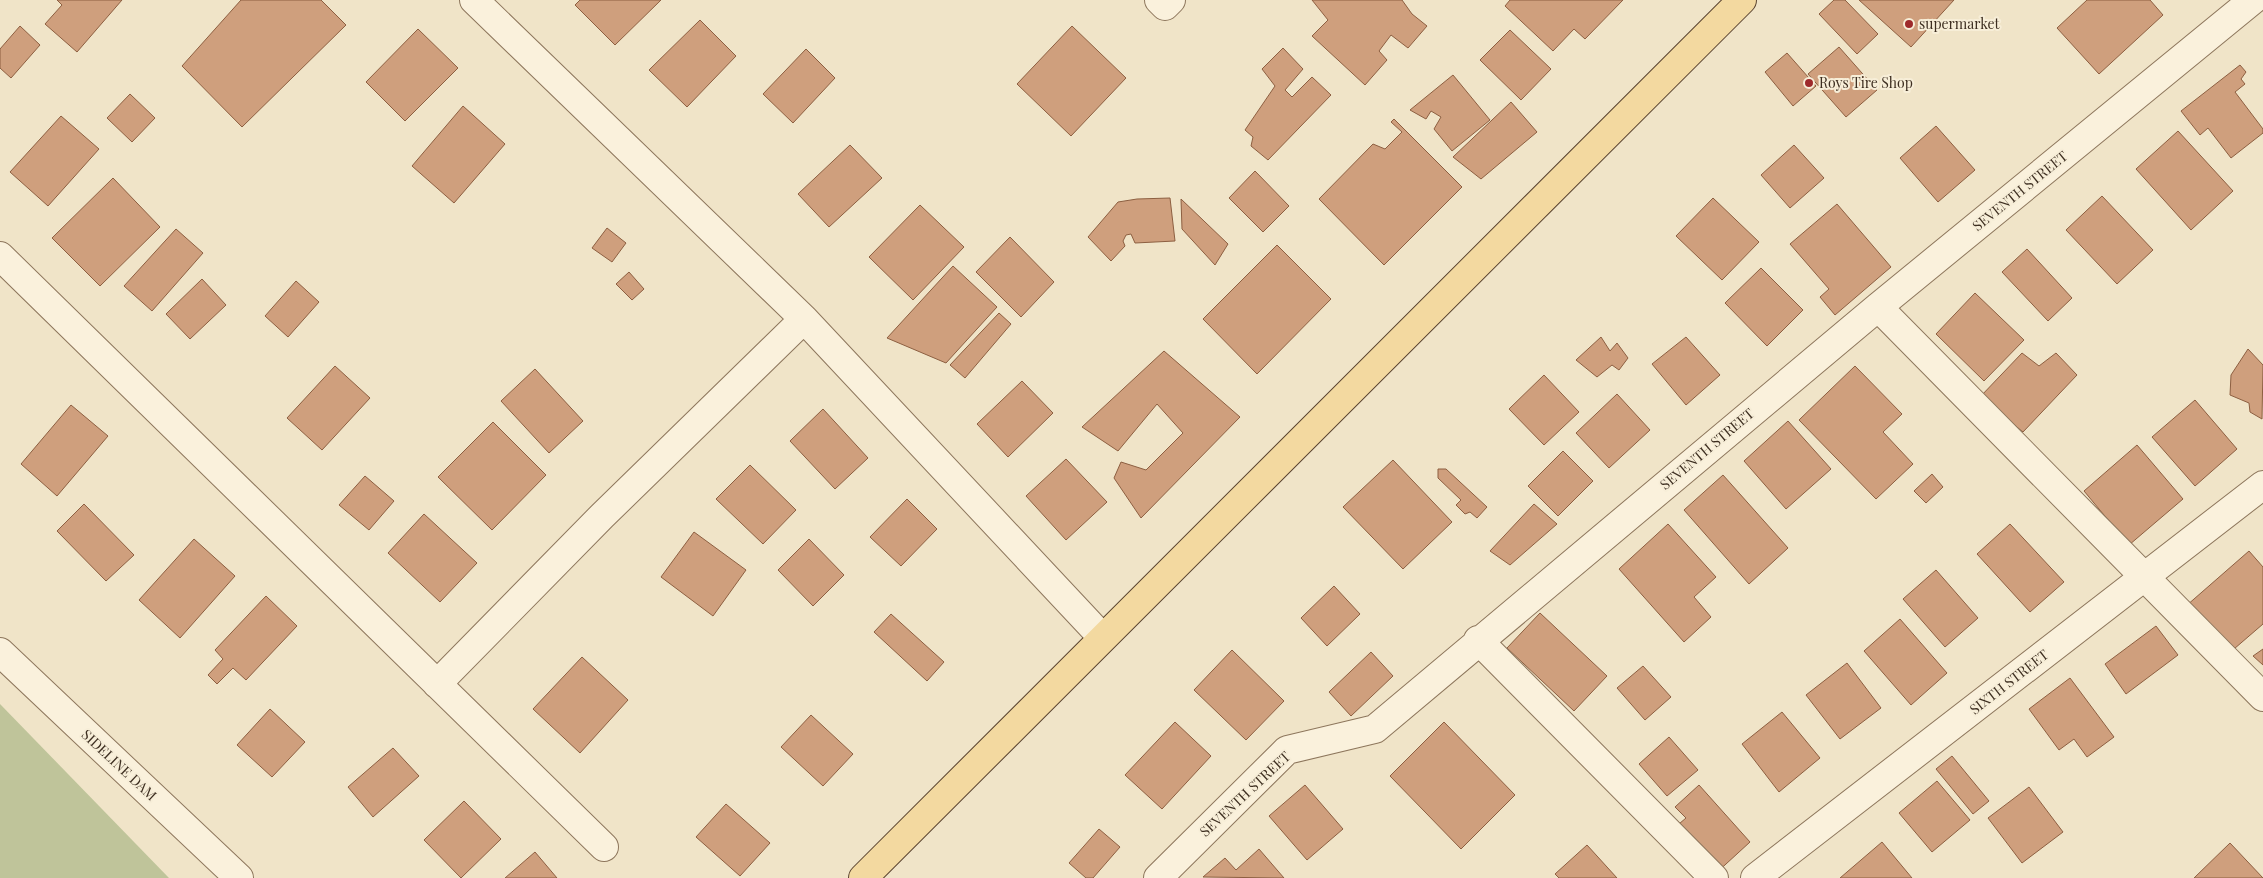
<svg xmlns="http://www.w3.org/2000/svg" width="2263" height="878" viewBox="0 0 2263 878" font-family="'Playfair Display',serif">
	<style>
		.cemetery { fill: #bfc49a }
		.building { fill: #cf9f7d; stroke: #8d5f41 }
		.lines { fill: none; stroke-linecap: round; stroke-linejoin: round }
		.minor-casing { stroke: #8d765c; stroke-width: 30 }
		.major-casing { stroke: #5b4430; stroke-width: 30 }
		.minor { stroke: #faf1dc; stroke-width: 28 }
		.major { stroke: #f3d9a0; stroke-width: 28 }
		.poi-dot { fill: #9e2a2b; stroke: #f7eed8; stroke-width: 2 }
		.labels { text-anchor: middle; stroke-width: 4; stroke-linejoin: round; paint-order: stroke }
		.poi-label { font-size: 14px; fill: #3d2e20; stroke: #f7eed8; text-anchor: start }
		.street-label { font-size: 14px; fill: #3d2e20; stroke: #f7eed8 }
	</style>
	<rect width="100%" height="100%" fill="#f0e4c8"/>
	<path class="cemetery" d="M 0,704 L 169,878 L 0,878 Z"/>
	<path class="building" d="M 57,0 L 122,0 L 77,52 L 45,24 L 62,5 Z
		M 241,0 L 321,0 L 346,25 L 242,127 L 182,66 Z
		M 580,0 L 661,0 L 615,45 L 575,5 Z
		M 1312,0 L 1402,0 L 1412,14 L 1427,26 L 1408,48 L 1391,35 L 1379,51 L 1387,60 L 1365,85 L 1312,36 L 1328,20 Z
		M 1510,0 L 1623,0 L 1585,39 L 1574,29 L 1553,51 L 1505,6 Z
		M 1834,0 L 1845,0 L 1878,34 L 1857,54 L 1819,14 Z
		M 1859,0 L 1954,0 L 1911,47 Z
		M 2087,0 L 2150,0 L 2163,15 L 2099,74 L 2057,28 Z
		M 700,20 L 736,56 L 687,107 L 649,70 Z
		M 20,26 L 40,45 L 11,78 L 0,68 L 0,49 Z
		M 1072,26 L 1126,78 L 1071,136 L 1017,84 Z
		M 418,29 L 458,68 L 405,121 L 366,82 Z
		M 1510,30 L 1551,69 L 1521,100 L 1480,60 Z
		M 1839,47 L 1877,90 L 1846,117 L 1808,74 Z
		M 1283,48 L 1303,69 L 1285,90 L 1292,97 L 1312,77 L 1331,95 L 1268,160 L 1251,146 L 1253,137 L 1245,130 L 1275,86 L 1262,69 Z
		M 806,49 L 835,78 L 793,123 L 763,94 Z
		M 1787,53 L 1816,86 L 1793,106 L 1765,72 Z
		M 2240,65 L 2246,72 L 2241,79 L 2245,84 L 2235,92 L 2263,129 L 2263,133 L 2231,158 L 2208,128 L 2200,135 L 2181,111 Z
		M 1453,75 L 1490,120 L 1452,151 L 1434,129 L 1441,117 L 1431,111 L 1426,119 L 1410,110 Z
		M 130,94 L 155,118 L 132,142 L 107,118 Z
		M 1511,102 L 1537,132 L 1481,179 L 1453,157 Z
		M 463,106 L 505,144 L 454,203 L 412,166 Z
		M 61,116 L 99,149 L 48,206 L 10,172 Z
		M 1394,119 L 1462,187 L 1384,265 L 1319,199 L 1373,144 L 1385,149 L 1402,132 L 1391,122 Z
		M 1936,126 L 1975,170 L 1938,202 L 1900,158 Z
		M 2178,131 L 2233,191 L 2191,230 L 2136,169 Z
		M 850,145 L 882,178 L 829,227 L 798,194 Z
		M 1794,145 L 1824,178 L 1790,208 L 1761,175 Z
		M 1255,171 L 1289,206 L 1263,232 L 1229,198 Z
		M 113,178 L 160,227 L 100,286 L 52,238 Z
		M 2102,196 L 2153,250 L 2117,284 L 2066,230 Z
		M 1170,198 L 1175,241 L 1135,243 L 1131,234 L 1126,235 L 1123,241 L 1125,246 L 1111,261 L 1088,237 L 1118,202 L 1137,199 Z
		M 1713,198 L 1759,242 L 1722,280 L 1676,236 Z
		M 1181,199 L 1228,244 L 1215,265 L 1182,229 Z
		M 1837,204 L 1891,267 L 1835,315 L 1820,297 L 1829,289 L 1790,244 Z
		M 920,205 L 964,247 L 913,300 L 869,257 Z
		M 607,228 L 626,243 L 612,262 L 592,248 Z
		M 176,229 L 203,253 L 152,311 L 124,286 Z
		M 1010,237 L 1054,282 L 1021,317 L 976,272 Z
		M 1277,245 L 1331,299 L 1257,374 L 1203,319 Z
		M 2027,249 L 2072,298 L 2048,321 L 2002,272 Z
		M 953,266 L 997,307 L 946,363 L 887,338 Z
		M 1761,268 L 1803,310 L 1767,346 L 1725,303 Z
		M 629,272 L 644,289 L 632,300 L 616,284 Z
		M 202,279 L 226,305 L 190,339 L 166,314 Z
		M 296,281 L 319,302 L 288,337 L 265,316 Z
		M 1975,293 L 2024,340 L 1984,381 L 1936,334 Z
		M 999,313 L 1011,324 L 965,378 L 950,365 Z
		M 1601,337 L 1610,351 L 1617,343 L 1628,358 L 1619,370 L 1612,365 L 1597,377 L 1576,360 Z
		M 1686,337 L 1720,375 L 1686,405 L 1652,364 Z
		M 2248,349 L 2263,365 L 2262,419 L 2250,412 L 2249,403 L 2230,395 L 2231,375 Z
		M 1164,351 L 1240,417 L 1141,518 L 1114,478 L 1121,462 L 1146,470 L 1183,433 L 1157,404 L 1118,451 L 1082,427 Z
		M 2022,353 L 2039,366 L 2056,353 L 2077,375 L 2023,432 L 1980,397 Z
		M 335,366 L 370,398 L 322,450 L 287,418 Z
		M 1855,366 L 1902,414 L 1883,432 L 1913,464 L 1876,499 L 1799,420 Z
		M 535,369 L 583,421 L 549,453 L 501,401 Z
		M 1544,375 L 1579,412 L 1544,445 L 1509,409 Z
		M 1022,381 L 1053,413 L 1008,457 L 977,424 Z
		M 1617,394 L 1650,430 L 1609,468 L 1576,433 Z
		M 2195,400 L 2237,449 L 2195,486 L 2152,437 Z
		M 71,405 L 108,436 L 57,496 L 21,464 Z
		M 823,409 L 868,458 L 835,489 L 790,441 Z
		M 1788,421 L 1831,469 L 1786,509 L 1744,461 Z
		M 493,422 L 546,475 L 492,530 L 438,477 Z
		M 2137,445 L 2183,499 L 2129,545 L 2084,491 Z
		M 1563,451 L 1593,481 L 1558,516 L 1528,486 Z
		M 1066,459 L 1107,502 L 1066,540 L 1026,496 Z
		M 1393,460 L 1452,522 L 1403,569 L 1343,507 Z
		M 750,465 L 796,510 L 763,544 L 716,499 Z
		M 1438,469 L 1446,469 L 1487,507 L 1477,518 L 1470,512 L 1465,514 L 1456,505 L 1461,500 L 1438,478 Z
		M 1932,474 L 1943,487 L 1926,503 L 1914,491 Z
		M 1723,475 L 1788,548 L 1749,584 L 1684,510 Z
		M 365,476 L 394,501 L 369,530 L 339,505 Z
		M 907,499 L 937,529 L 901,566 L 870,537 Z
		M 84,504 L 134,555 L 106,581 L 57,531 Z
		M 1534,504 L 1557,524 L 1510,565 L 1490,551 Z
		M 424,514 L 477,563 L 440,602 L 388,553 Z
		M 1668,524 L 1716,577 L 1694,597 L 1711,617 L 1684,642 L 1619,569 Z
		M 2010,524 L 2064,582 L 2030,612 L 1977,554 Z
		M 694,532 L 746,570 L 713,616 L 661,577 Z
		M 194,539 L 235,576 L 180,638 L 139,600 Z
		M 809,539 L 844,575 L 813,606 L 778,570 Z
		M 2249,551 L 2263,567 L 2263,624 L 2227,655 L 2186,606 Z
		M 1936,570 L 1978,618 L 1945,647 L 1903,599 Z
		M 1334,586 L 1360,614 L 1327,646 L 1301,618 Z
		M 266,596 L 297,626 L 246,680 L 233,668 L 217,684 L 208,675 L 223,659 L 215,650 Z
		M 1540,613 L 1607,676 L 1574,711 L 1507,648 Z
		M 891,614 L 944,662 L 927,681 L 874,632 Z
		M 1900,619 L 1947,673 L 1911,705 L 1864,651 Z
		M 2156,626 L 2178,655 L 2126,694 L 2105,664 Z
		M 2263,649 L 2263,665 L 2253,656 Z
		M 1232,650 L 1284,701 L 1246,740 L 1194,690 Z
		M 1371,652 L 1393,676 L 1351,716 L 1329,692 Z
		M 582,657 L 628,700 L 580,753 L 533,709 Z
		M 1847,663 L 1881,708 L 1840,739 L 1806,695 Z
		M 1643,666 L 1671,697 L 1645,720 L 1617,688 Z
		M 2070,678 L 2114,737 L 2087,757 L 2074,739 L 2059,750 L 2029,709 Z
		M 270,709 L 305,742 L 272,777 L 237,745 Z
		M 1782,712 L 1820,758 L 1779,792 L 1742,744 Z
		M 811,715 L 853,754 L 823,786 L 781,747 Z
		M 1175,722 L 1211,756 L 1162,809 L 1125,775 Z
		M 1444,722 L 1515,795 L 1461,849 L 1390,776 Z
		M 1669,737 L 1698,770 L 1667,796 L 1639,764 Z
		M 393,748 L 419,776 L 373,817 L 348,787 Z
		M 1952,756 L 1989,801 L 1973,814 L 1936,769 Z
		M 1937,781 L 1970,820 L 1932,852 L 1899,813 Z
		M 1305,785 L 1343,829 L 1307,860 L 1269,816 Z
		M 1699,785 L 1750,842 L 1714,875 L 1673,829 L 1686,818 L 1675,807 Z
		M 2029,787 L 2063,832 L 2022,863 L 1988,818 Z
		M 464,801 L 501,839 L 461,878 L 424,840 Z
		M 726,804 L 770,843 L 740,876 L 696,837 Z
		M 1099,829 L 1120,847 L 1093,878 L 1086,878 L 1069,863 Z
		M 1882,842 L 1912,878 L 1840,878 Z
		M 2230,843 L 2263,878 L 2194,878 Z
		M 1587,845 L 1617,878 L 1559,878 L 1555,874 Z
		M 1259,849 L 1284,878 L 1203,877 L 1225,858 L 1236,870 Z
		M 535,852 L 557,878 L 505,878 Z"/>
	<g class="lines">
		<defs>
			<path id="minor" d="M 474,0 L 804,319 L 1102,637
				M 1159,0 L 1165,6 L 1171,0
				M 0,256 L 604,847
				M 1878,307 L 2263,697
				M 1478,640 L 1714,878
				M 0,652 L 239,878
				M 437,684 L 602,516 L 804,319
				M 1158,878 L 1287,750 L 1375,729 L 1878,307 L 2253,0
				M 1755,878 L 2263,485"/>
			<path id="major" d="M 863,878 L 1742,0"/>
		</defs>
		<use href="#minor" class="minor-casing"/>
		<use href="#major" class="major-casing"/>
		<use href="#minor" class="minor"/>
		<use href="#major" class="major"/>
	</g>
	<g class="poi-dot">
		<circle cx="1909" cy="24" r="5"/>
		<circle cx="1809" cy="83" r="5"/>
	</g>
	<g class="labels">
		<g class="poi-label">
			<text x="1919" y="29">supermarket</text>
			<text x="1819" y="88">Roys Tire Shop</text>
		</g>
		<g class="street-label">
			<text transform="translate(2020 191) rotate(-39)" y="5">SEVENTH STREET</text>
			<text transform="translate(1707 449) rotate(-40)" y="5">SEVENTH STREET</text>
			<text transform="translate(2009 682) rotate(-38)" y="5">SIXTH STREET</text>
			<text transform="translate(119 765) rotate(43)" y="5">SIDELINE DAM</text>
			<text transform="translate(1245 794) rotate(-43)" y="5">SEVENTH STREET</text>
		</g>
	</g>
</svg>
